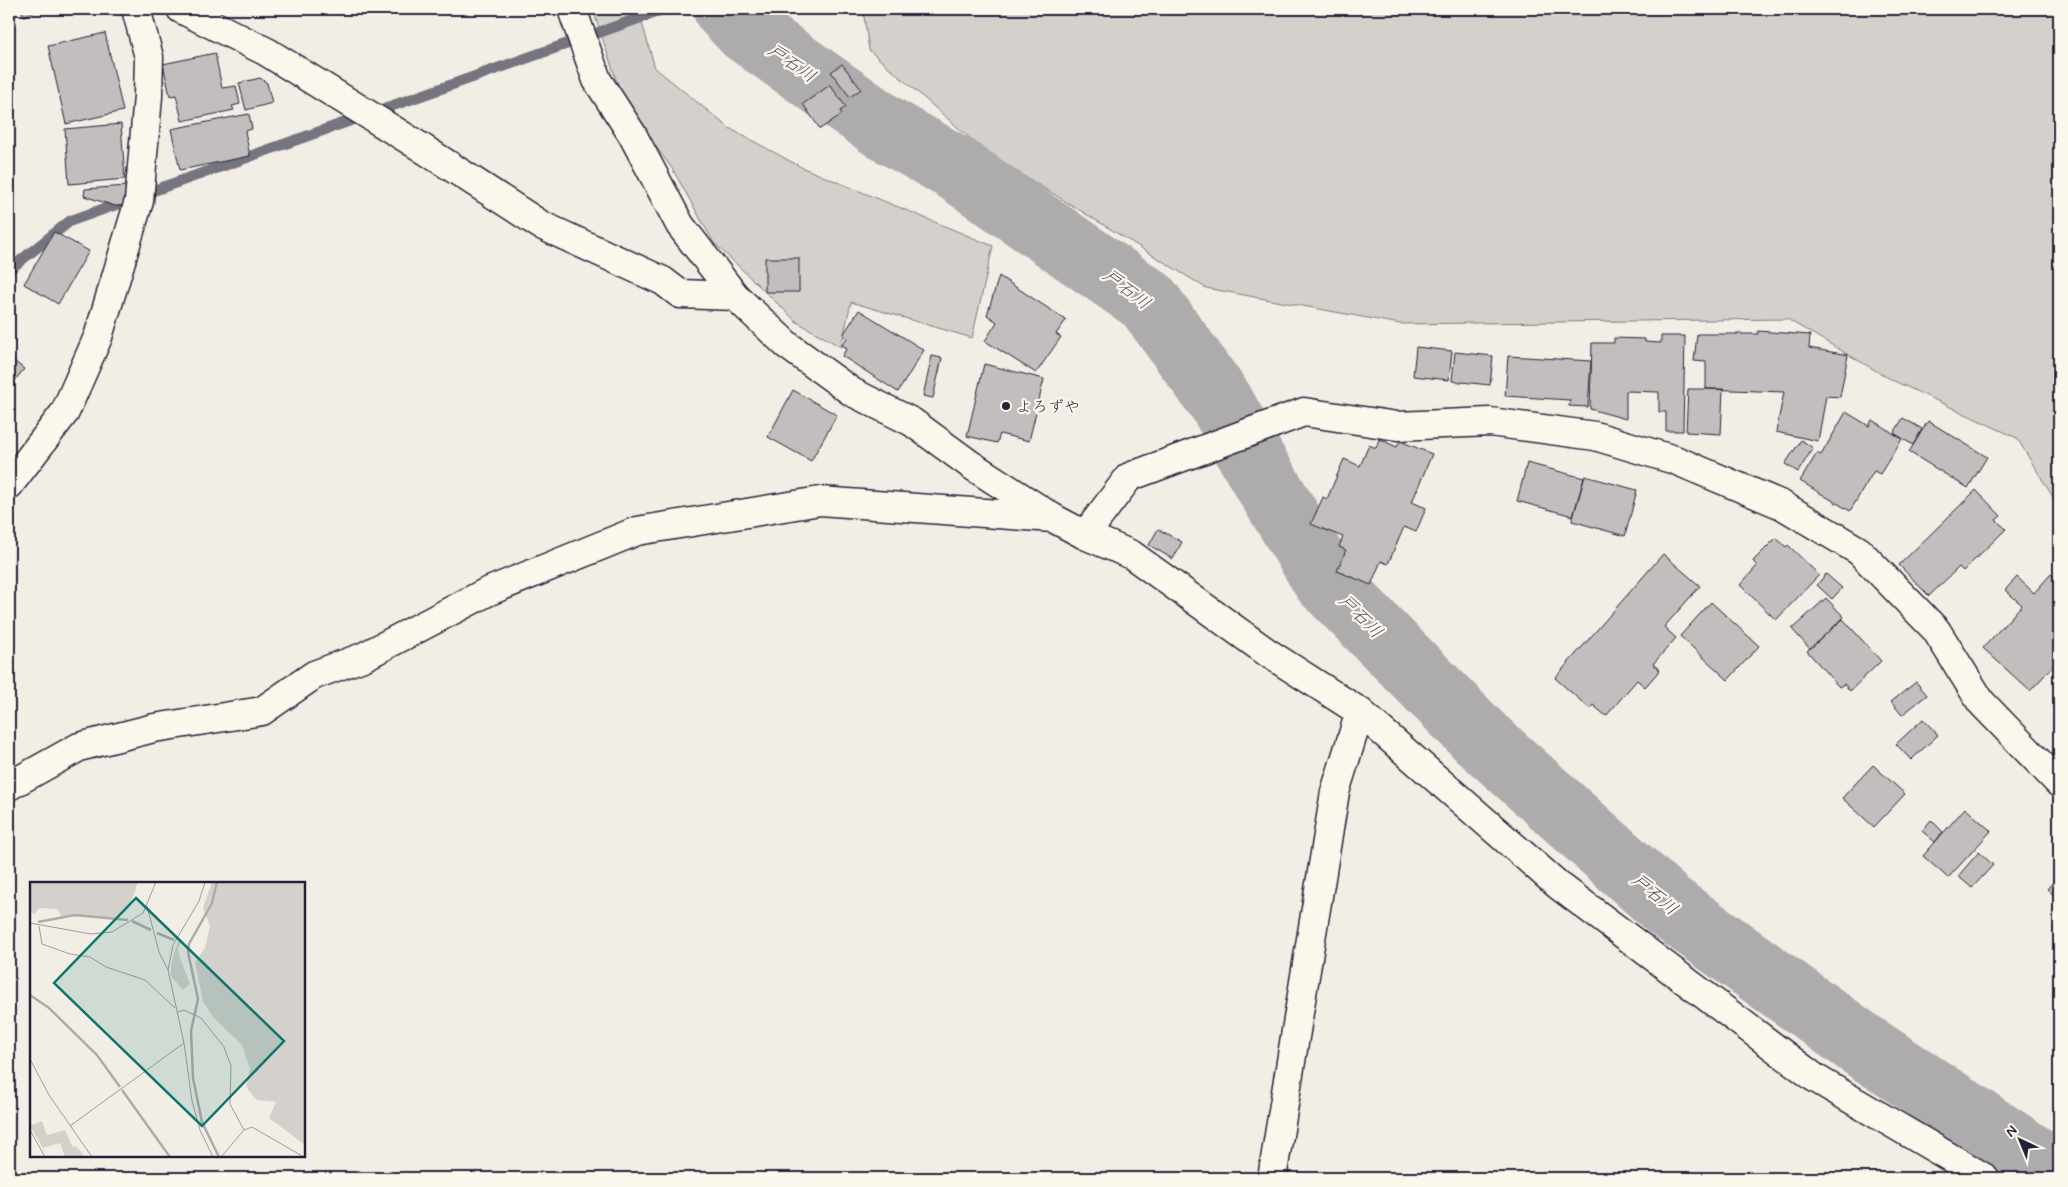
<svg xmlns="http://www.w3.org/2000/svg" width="2068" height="1187" viewBox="0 0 2068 1187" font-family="Mynerve,'Klee One',sans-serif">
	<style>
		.green { fill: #d4d1cc; stroke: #7b7a84 }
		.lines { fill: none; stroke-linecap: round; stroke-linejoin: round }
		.stream { stroke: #76747f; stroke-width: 11 }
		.river { stroke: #aeabad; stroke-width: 66 }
		.building { fill: #c2bebe; stroke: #22223b }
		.street-casing { stroke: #22223b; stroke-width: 31 }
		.secondary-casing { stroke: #22223b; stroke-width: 31 }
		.street { stroke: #fbf7ec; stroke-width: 28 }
		.secondary { stroke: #fbf7ec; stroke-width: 28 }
		.poi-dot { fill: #22223b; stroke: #fbf7ec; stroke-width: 2 }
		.labels { text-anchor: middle; stroke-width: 4.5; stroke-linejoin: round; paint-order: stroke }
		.poi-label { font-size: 16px; fill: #22223b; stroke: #fbf7ec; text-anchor: start }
		.water-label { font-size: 18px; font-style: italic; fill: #535263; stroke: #fbf7ec }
		.inset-river { fill: none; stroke: #aeabad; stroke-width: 2.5 }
		.inset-road { fill: none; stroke: #9f9ca1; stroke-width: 1 }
		.view { fill: #0f766e; fill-opacity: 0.15; stroke: #0f766e; stroke-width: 2.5 }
		.inset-edge { fill: none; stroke: #22223b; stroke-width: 2.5 }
	</style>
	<rect width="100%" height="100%" fill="#f2eee5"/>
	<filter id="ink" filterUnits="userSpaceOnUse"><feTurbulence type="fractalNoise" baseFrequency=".02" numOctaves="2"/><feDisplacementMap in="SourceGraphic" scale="10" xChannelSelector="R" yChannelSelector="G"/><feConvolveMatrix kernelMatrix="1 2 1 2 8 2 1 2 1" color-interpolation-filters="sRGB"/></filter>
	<g filter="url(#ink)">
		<path class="green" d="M 605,9 L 638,9 L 655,68 L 729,128 L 801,167 L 993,246 L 972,338 L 851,302 L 841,347 L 797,322 L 714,243 L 673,170 L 624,103 L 595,16 Z
			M 863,9 L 2059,9 L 2059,507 L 2017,438 L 1892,380 L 1787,319 L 1400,324 L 1206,288 L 987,153 L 869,50 Z
			M 9,117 L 12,124 L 9,189 Z"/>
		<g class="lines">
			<path class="stream" d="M 141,195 L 665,9
				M 9,270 L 70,221 L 126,201"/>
			<path class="river" d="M 726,9 L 747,31 L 885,128 L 957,169 L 1148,301 L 1221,402 L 1255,464 L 1325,580 L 1481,738 L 1668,906 L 1862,1045 L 2038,1161 L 2059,1171"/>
		</g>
		<path class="building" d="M 21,9 L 41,9 L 24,16 Z
			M 105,33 L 123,111 L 66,124 L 48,46 Z
			M 215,53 L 222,88 L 236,86 L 240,104 L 232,106 L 234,110 L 182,121 L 176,95 L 170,96 L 163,64 Z
			M 842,64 L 861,89 L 850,97 L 831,72 Z
			M 260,78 L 267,83 L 272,103 L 246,110 L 239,83 Z
			M 830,85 L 846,107 L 840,111 L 842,114 L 820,129 L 803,104 Z
			M 249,114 L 252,129 L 245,131 L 250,156 L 180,170 L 171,129 Z
			M 121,124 L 125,179 L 69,184 L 65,129 Z
			M 127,186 L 128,205 L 115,206 L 84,196 L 85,189 Z
			M 54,232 L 89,251 L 58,304 L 24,284 Z
			M 765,258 L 799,258 L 799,292 L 765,292 Z
			M 999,276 L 1066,320 L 1056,334 L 1061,337 L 1036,373 L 985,341 L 997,322 L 987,315 Z
			M 859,310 L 924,350 L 898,392 L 842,356 L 847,348 L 842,345 L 847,338 L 843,335 Z
			M 1758,331 L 1810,335 L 1809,348 L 1848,355 L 1840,397 L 1826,396 L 1818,441 L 1776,432 L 1784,392 L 1706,389 L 1706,362 L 1694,361 L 1697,334 L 1758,334 Z
			M 1661,336 L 1685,336 L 1683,431 L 1666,431 L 1666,412 L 1659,412 L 1659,392 L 1626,391 L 1626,419 L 1590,409 L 1592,343 L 1614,343 L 1614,338 L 1645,339 L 1645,342 L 1661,343 Z
			M 1416,347 L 1452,351 L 1449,380 L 1413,376 Z
			M 1455,352 L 1493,356 L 1490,385 L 1452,381 Z
			M 932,356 L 942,358 L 933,398 L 923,396 Z
			M 1508,356 L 1591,361 L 1588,407 L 1569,406 L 1570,400 L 1505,396 Z
			M 9,357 L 24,369 L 9,388 Z
			M 984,364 L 1044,379 L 1029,441 L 1000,434 L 997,443 L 967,436 Z
			M 1688,389 L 1723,389 L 1721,434 L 1686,432 Z
			M 793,390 L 837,415 L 811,461 L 768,437 Z
			M 1846,412 L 1869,426 L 1872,420 L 1902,439 L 1880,474 L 1874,471 L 1850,511 L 1800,481 L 1817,453 L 1821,455 Z
			M 1903,418 L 1922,429 L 1913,445 L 1894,433 Z
			M 1928,421 L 1987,457 L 1968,488 L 1909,452 Z
			M 1379,439 L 1397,447 L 1400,441 L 1432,454 L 1412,502 L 1426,508 L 1416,532 L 1404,527 L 1388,564 L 1381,561 L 1371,585 L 1337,571 L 1346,550 L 1339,547 L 1343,537 L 1311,524 L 1323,497 L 1327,499 L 1344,459 L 1360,466 L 1369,445 L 1376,448 Z
			M 1801,440 L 1813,448 L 1798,472 L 1785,464 Z
			M 1527,463 L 1584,478 L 1573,516 L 1517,501 Z
			M 1585,476 L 1637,490 L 1625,536 L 1572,521 Z
			M 1976,490 L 2001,516 L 1996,520 L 2006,529 L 1963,571 L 1959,567 L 1929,596 L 1899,565 Z
			M 1158,529 L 1182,542 L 1173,559 L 1149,545 Z
			M 1776,538 L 1786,547 L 1788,545 L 1819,575 L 1776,620 L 1740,585 L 1757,566 L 1753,561 Z
			M 1663,554 L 1700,586 L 1664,627 L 1676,638 L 1653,664 L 1660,670 L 1645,687 L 1637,680 L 1606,716 L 1593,705 L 1590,709 L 1555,678 Z
			M 1826,574 L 1842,588 L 1832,599 L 1817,585 Z
			M 2051,574 L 2056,579 L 2059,575 L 2059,660 L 2030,691 L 1983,648 L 2022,605 L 2005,590 L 2017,577 L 2034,593 Z
			M 1826,598 L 1844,617 L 1810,649 L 1792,629 Z
			M 1711,602 L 1759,646 L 1728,680 L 1680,636 Z
			M 1843,619 L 1881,661 L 1850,691 L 1844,684 L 1839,687 L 1807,651 Z
			M 1916,682 L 1927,695 L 1902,715 L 1891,702 Z
			M 1923,719 L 1938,735 L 1911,760 L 1896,744 Z
			M 1873,765 L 1905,794 L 1874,827 L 1842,798 Z
			M 1965,808 L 1991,831 L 1948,878 L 1923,856 Z
			M 1931,820 L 1943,832 L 1935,842 L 1922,831 Z
			M 1979,852 L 1993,865 L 1972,888 L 1958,876 Z
			M 2059,875 L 2059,900 L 2047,889 Z"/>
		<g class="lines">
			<defs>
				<path id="street" d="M 181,9 L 267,52 L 419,146 L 541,225 L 663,281 L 680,294 L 735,296
					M 9,485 L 65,412 L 98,337 L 139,201 L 148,96 L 149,57 L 136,9
					M 1085,535 L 1129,477 L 1304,412 L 1397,426 L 1490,422 L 1595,436 L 1675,460 L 1782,505 L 1859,551 L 1936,630 L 1981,702 L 2059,783
					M 9,786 L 79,747 L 154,728 L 262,711 L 314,675 L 363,657 L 487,592 L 637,531 L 820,501 L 1053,518
					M 1272,1178 L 1335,792 L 1360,712"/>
				<path id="secondary" d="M 572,9 L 597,80 L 632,134 L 680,225 L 735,296 L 787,345 L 852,392 L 912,422 L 971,465 L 1053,518 L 1085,535 L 1132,555 L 1268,653 L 1360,712 L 1558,885 L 1815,1078 L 1985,1178"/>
			</defs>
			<use href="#street" class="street-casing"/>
			<use href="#secondary" class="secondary-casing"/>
			<use href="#street" class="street"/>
			<use href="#secondary" class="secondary"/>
		</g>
	</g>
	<circle class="poi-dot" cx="1006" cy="406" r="5"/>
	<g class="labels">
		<g class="poi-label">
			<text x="1016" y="412">よろずや</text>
		</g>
		<g class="water-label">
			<text transform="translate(792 63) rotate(35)" y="6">戸石川</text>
			<text transform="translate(1127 289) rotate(38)" y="6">戸石川</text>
			<text transform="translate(1361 616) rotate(45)" y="6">戸石川</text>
			<text transform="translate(1655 894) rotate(40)" y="6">戸石川</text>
		</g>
	</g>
	<g transform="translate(30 882)">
		<rect width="275" height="275" fill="#f2eee5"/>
		<path d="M 0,0 L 108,0 L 99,26 L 89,35 L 68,36 L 31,34 L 27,27 L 9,26 L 5,32 L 0,30 ZM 182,0 L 275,0 L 275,263 L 239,236 L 246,220 L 227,218 L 219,209 L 216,204 L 220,187 L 212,163 L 184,136 L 173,120 L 165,80 L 175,66 L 180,44 L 173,26 ZM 148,58 L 152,59 L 148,66 L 150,76 L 160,102 L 153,108 L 141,94 L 141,83 ZM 12,239 L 17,253 L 35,248 L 42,264 L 47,265 L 55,275 L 35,275 L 30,261 L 13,266 L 0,244 Z" fill="#d4d1cc"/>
		<path class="inset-river" d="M 187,0 L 182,21 L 159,62 L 158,70 L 168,117 L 161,149 L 163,196 L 172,240 L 189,275M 102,39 L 121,48M 8,40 L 45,33 L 98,38M 127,51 L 144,58M 0,113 L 19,126 L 67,173 L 90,205M 92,208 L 140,275"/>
		<path class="inset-road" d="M 175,0 L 169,19 L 143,63 L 138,88 L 154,161 L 162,219 L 170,248 L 183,275M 117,24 L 129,70 L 138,88M 0,41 L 61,52 L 82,50 L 113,31 L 126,0M 9,44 L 12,62M 12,62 L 40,72 L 60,75 L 76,85 L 115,98 L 145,126M 147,130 L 154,128 L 171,136 L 194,165 L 201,184 L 200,222 L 214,248M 0,177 L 19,213 L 62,275M 40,244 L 154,161M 0,248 L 15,275M 191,275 L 214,248 L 222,245 L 274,275"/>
		<path class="view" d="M 106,16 L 254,159 L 172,244 L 24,101 Z"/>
		<rect width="275" height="275" class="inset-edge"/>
	</g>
	<rect width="2068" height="1187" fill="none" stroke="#fbf7ec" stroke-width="30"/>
	<rect x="15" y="15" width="2038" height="1157" fill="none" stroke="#22223b" stroke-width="2" filter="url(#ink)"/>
	<g transform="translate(2020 1140) rotate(316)" stroke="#fbf7ec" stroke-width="4" paint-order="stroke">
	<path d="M0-4L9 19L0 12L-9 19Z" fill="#22223b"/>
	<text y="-8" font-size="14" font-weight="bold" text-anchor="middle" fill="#22223b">N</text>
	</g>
</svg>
